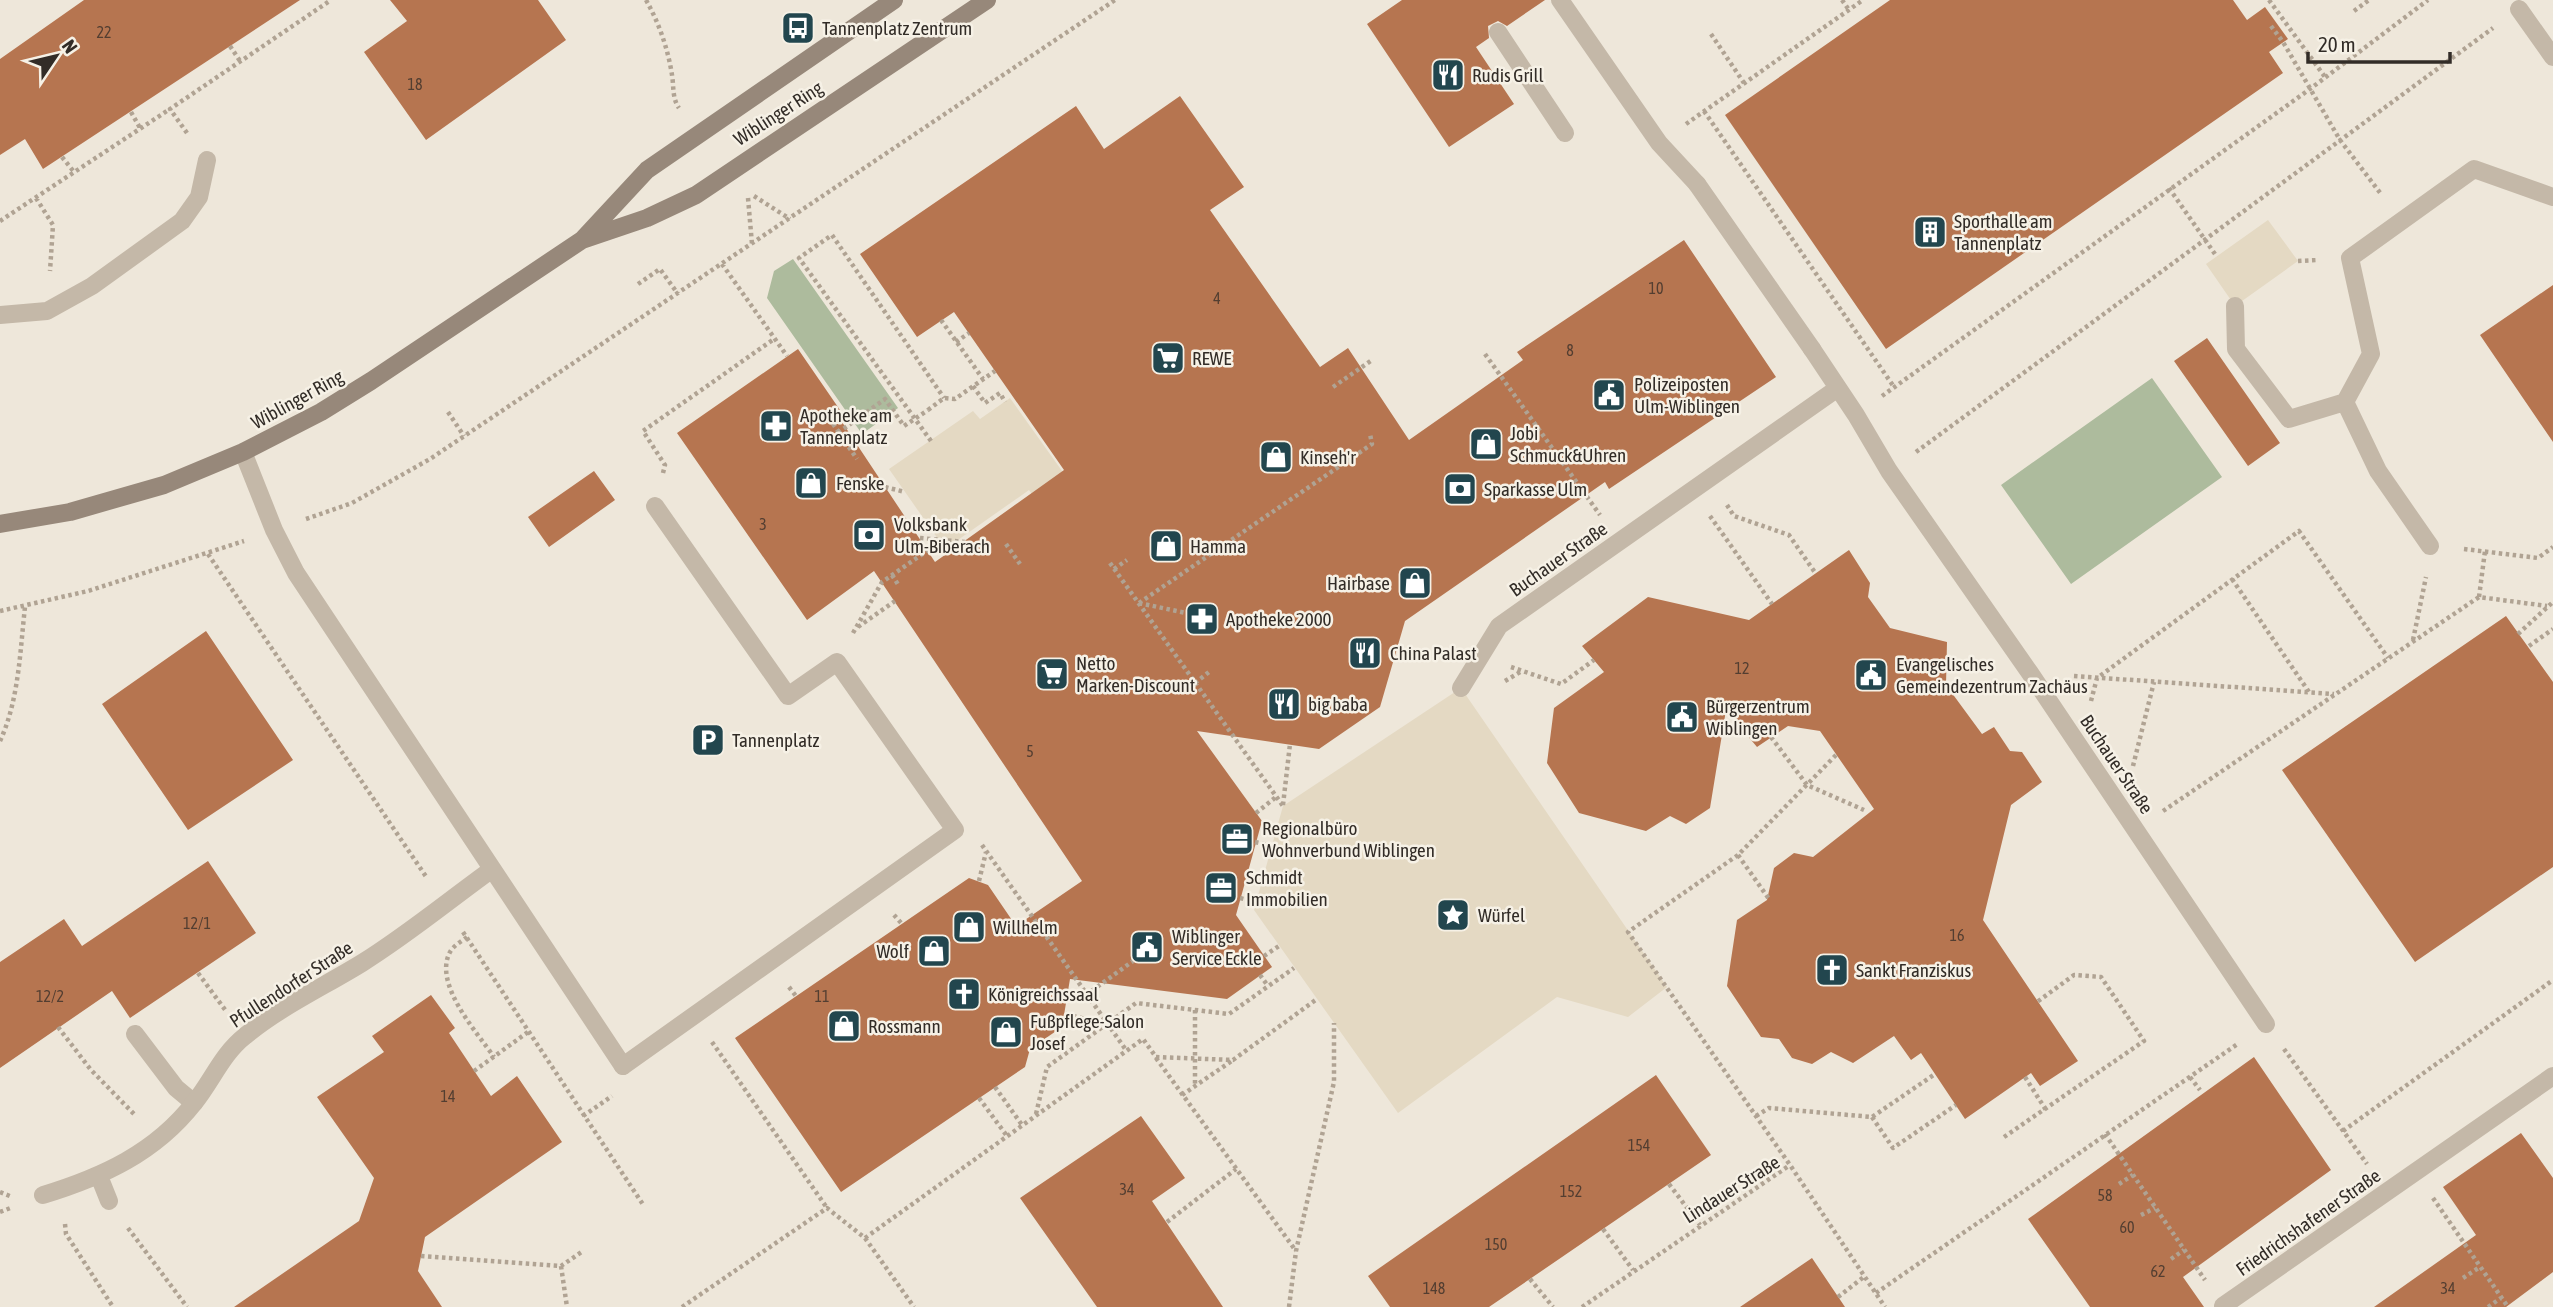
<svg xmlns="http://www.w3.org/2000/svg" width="2553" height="1307" viewBox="0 0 2553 1307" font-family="'Asap Condensed',sans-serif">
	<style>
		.green { fill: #adbb9d }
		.plaza { fill: #e4d9c3 }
		.building { fill: #b67550 }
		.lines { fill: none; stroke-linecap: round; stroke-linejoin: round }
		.path { stroke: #b0a393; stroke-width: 4.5; stroke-dasharray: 3.5 3.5; stroke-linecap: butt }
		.lane { stroke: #c4b8a8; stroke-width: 18 }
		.street { stroke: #c4b8a8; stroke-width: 18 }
		.secondary { stroke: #97887a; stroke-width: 18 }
		.path-bridge { stroke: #b0a393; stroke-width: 4.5; stroke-dasharray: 3.5 3.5; stroke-linecap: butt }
		.labels { text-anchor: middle; stroke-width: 5; stroke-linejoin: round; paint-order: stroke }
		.number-label { font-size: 16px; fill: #533e31 }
		.poi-label { font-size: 19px; fill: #322c27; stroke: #f6f1e6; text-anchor: start }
		.street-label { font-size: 19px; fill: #322c27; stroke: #f6f1e6 }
	</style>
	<rect width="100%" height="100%" fill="#eee7da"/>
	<path class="green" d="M 793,259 L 898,408 L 862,434 L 767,298 L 774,271 Z
		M 2152,378 L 2222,477 L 2071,584 L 2001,485 Z"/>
	<path class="plaza" d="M 2268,220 L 2298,261 L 2235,306 L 2206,264 Z
		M 1010,398 L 1122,555 L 1091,577 L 1029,490 L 945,549 L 889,469 L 973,411 L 980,419 Z
		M 1461,688 L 1667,987 L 1628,1017 L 1557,997 L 1398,1113 L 1254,910 L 1283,806 Z"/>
	<path class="building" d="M 84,0 L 300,0 L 43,169 L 25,139 L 0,155 L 0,59 Z
		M 390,0 L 538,0 L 566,40 L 426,140 L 364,52 L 407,21 Z
		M 1402,0 L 1545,0 L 1507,26 L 1498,21 L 1488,26 L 1489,38 L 1476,47 L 1514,104 L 1449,147 L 1367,24 Z
		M 1890,0 L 2233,0 L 2247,20 L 2265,7 L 2288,39 L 2269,52 L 2283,73 L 1886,349 L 1725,115 Z
		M 1180,96 L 1244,187 L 1210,210 L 1320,367 L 1348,348 L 1409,440 L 1523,360 L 1517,352 L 1684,240 L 1776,377 L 1609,489 L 1605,482 L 1405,621 L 1380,707 L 1319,749 L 1197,731 L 1262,821 L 1236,915 L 1272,967 L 1227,999 L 1070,979 L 1062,1027 L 1030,1049 L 1025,1067 L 841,1192 L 735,1038 L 969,878 L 988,885 L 1016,926 L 1082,881 L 874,571 L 807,620 L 677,433 L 798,349 L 840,410 L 836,413 L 935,562 L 1064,470 L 954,312 L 917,337 L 860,254 L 1076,106 L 1104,149 Z
		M 2553,285 L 2553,442 L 2480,335 Z
		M 2207,338 L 2280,443 L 2248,466 L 2174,361 Z
		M 594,471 L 615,500 L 549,547 L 528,517 Z
		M 1849,550 L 1870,583 L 1868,597 L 1890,628 L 1947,642 L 1946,685 L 1982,734 L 1994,727 L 2010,751 L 2022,752 L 2042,782 L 2011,805 L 1983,920 L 2078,1061 L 2040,1086 L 2031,1073 L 1965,1119 L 1921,1053 L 1911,1060 L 1894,1036 L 1853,1063 L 1831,1052 L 1812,1064 L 1792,1058 L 1779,1039 L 1761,1037 L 1727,986 L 1737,920 L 1767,900 L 1774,868 L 1794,853 L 1813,857 L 1874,809 L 1820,731 L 1788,726 L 1757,747 L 1726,710 L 1710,808 L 1686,824 L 1670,816 L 1646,831 L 1579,813 L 1547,763 L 1554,708 L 1604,672 L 1582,646 L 1648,597 L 1749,620 Z
		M 2506,616 L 2553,682 L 2553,867 L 2415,962 L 2282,770 Z
		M 206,631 L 293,760 L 188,830 L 102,704 Z
		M 208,861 L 256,933 L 130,1018 L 112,991 L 0,1068 L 0,962 L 64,919 L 82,946 Z
		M 431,995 L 455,1028 L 449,1033 L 491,1096 L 517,1076 L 562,1142 L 425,1237 L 418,1271 L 442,1307 L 234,1307 L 359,1221 L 374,1178 L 317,1097 L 384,1052 L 372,1036 Z
		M 2254,1057 L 2331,1170 L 2183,1277 L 2204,1307 L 2090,1307 L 2028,1219 Z
		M 1656,1075 L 1711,1155 L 1489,1307 L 1390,1307 L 1368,1276 Z
		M 1141,1116 L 1185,1178 L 1152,1201 L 1223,1307 L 1097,1307 L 1020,1198 Z
		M 2521,1133 L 2553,1178 L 2553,1272 L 2506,1307 L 2374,1307 L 2476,1235 L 2443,1187 Z
		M 1812,1258 L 1845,1307 L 1740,1307 Z"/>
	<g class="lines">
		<path class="path" d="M 646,0 C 659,23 668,49 672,75 C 674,87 672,98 679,108
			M 1842,0 L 1849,10
			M 2269,0 L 2325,77
			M 2354,11 L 2369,0
			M 2271,26 L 2283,42 L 2340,140 L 2381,194
			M 1711,34 L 1744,83
			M 230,46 L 240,61
			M 1704,111 L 1894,387
			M 131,112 L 140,128
			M 1686,124 L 1863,0
			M 187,133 L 170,109 L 331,0
			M 62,157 L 74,172
			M 2169,188 L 2217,257
			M 754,196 L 790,219
			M 36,198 L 53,225 L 50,271
			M 748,198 L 752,244
			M 0,221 L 170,109
			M 2298,261 L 2318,260
			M 722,264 L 787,356
			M 638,284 L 660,269 L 678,294
			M 941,320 L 983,379
			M 956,342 L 969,333
			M 1485,354 L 1600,515
			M 973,386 L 985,403 L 1000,393 L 1005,402
			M 1333,387 L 1372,360
			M 1882,396 L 2310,89 L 2428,0
			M 928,410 L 944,398 L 955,399 L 995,371
			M 448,412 L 464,436
			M 829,418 L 857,459
			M 931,441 L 799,258 L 832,235 L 944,398
			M 1916,452 L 2493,28
			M 663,473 L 665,465 L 643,431 L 774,339
			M 885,487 L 905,492
			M 1727,505 L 1734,516 L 1789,535 L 1816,574
			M 1710,516 L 1772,604
			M 306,519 L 352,503 L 430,459 L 1115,0
			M 920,538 L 965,542
			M 1006,544 L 1020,564
			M 2464,549 L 2538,558 L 2553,547
			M 208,554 L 427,878
			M 1110,563 L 1283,806
			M 1114,569 L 1127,560
			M 892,575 L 899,586
			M 2232,579 L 2309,692
			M 2479,597 L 2485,551
			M 1139,603 L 1372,444 L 1370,434
			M 1139,603 L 1186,613
			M 0,611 L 88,591 L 244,541
			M 858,627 L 895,601
			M 853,633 L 882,582 L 940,542
			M 2518,634 L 2553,602
			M 2413,640 L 2426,577
			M 2529,646 L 2553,629
			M 1511,667 L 1561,684 L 1594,660
			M 2074,676 L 2334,694
			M 1505,681 L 1522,671
			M 1195,683 L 1209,672
			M 2091,701 L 2097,678 L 2299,531 L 2388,658
			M 1771,737 L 1807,785 L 1864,810
			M 0,741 C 19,700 20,651 25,607
			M 1836,755 L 1738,855 L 1628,932 L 1790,1165 L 1885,1307
			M 2133,766 L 2154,682
			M 1283,805 L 1290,744
			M 2163,811 L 2479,597 L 2547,606
			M 1256,813 L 1276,797
			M 1255,842 L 1272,846
			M 982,845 L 1126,1050
			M 1738,855 L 1769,899
			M 979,881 L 986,852
			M 1240,898 L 1256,902
			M 894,915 L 902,924
			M 463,932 L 644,1206
			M 467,937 C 462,941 453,946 450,952 C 433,984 476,1031 494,1057
			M 1264,956 L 1279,946
			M 198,973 L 226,1011
			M 1260,975 L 1268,986
			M 789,987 L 796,996
			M 1086,995 L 1133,961
			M 1195,1010 L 1195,1086
			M 1066,1014 L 1105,1024
			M 58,1027 L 91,1070 L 136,1116
			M 712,1042 L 827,1208
			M 2284,1049 L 2367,1164
			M 1156,1058 L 1296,1251
			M 474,1071 L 528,1032
			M 2025,1077 L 2046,1110
			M 2190,1077 L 2200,1090
			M 995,1087 L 1022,1125
			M 1182,1095 L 1233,1060
			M 979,1098 L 1007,1136
			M 1036,1114 L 1047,1067 L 1136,1003 L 1229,1014 L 1294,968
			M 583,1116 L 612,1096
			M 1756,1116 L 1769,1108 L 1872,1117 L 1935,1074
			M 1872,1117 L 1893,1148 L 1956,1105
			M 2343,1131 L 2553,980
			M 2105,1134 L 2205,1280
			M 2004,1137 L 2144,1041 L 2101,977 L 2074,975 L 2037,1002
			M 1669,1184 L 1700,1225
			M 2119,1184 L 2133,1175
			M 0,1192 L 12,1197
			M 2433,1198 L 2508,1307
			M 0,1212 L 13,1207
			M 2141,1215 L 2155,1208
			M 1167,1222 L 1236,1169
			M 65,1224 L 66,1234 L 113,1307
			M 128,1228 L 187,1307
			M 1603,1229 L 1633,1270
			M 865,1238 L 914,1307
			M 421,1256 L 561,1266 L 583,1251
			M 2171,1259 L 2184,1250
			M 561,1266 L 567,1307
			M 2463,1278 L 2480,1267
			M 1530,1279 L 1553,1307
			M 1876,1293 L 2239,1043
			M 1838,1297 L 1865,1276
			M 682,1307 L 827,1208 L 865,1238 L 1143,1039 L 1156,1057 L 1233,1060 L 1317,999
			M 1289,1307 L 1296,1251 L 1334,1082 L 1334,1023
			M 1582,1307 L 1790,1165
			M 2488,1307 L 2501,1298"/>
		<path class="lane" d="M 1498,32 L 1565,133
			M 1697,184 L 1812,349
			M 135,1034 L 176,1088 L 194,1103
			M 623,1066 L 955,830 L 837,662 L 788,696 L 655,506"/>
		<path class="street" d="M 1560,0 L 1659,143 L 1697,184
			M 2519,9 L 2553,57
			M 2235,306 L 2236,349 L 2289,419 L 2345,402 L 2378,471 L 2430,546
			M 0,315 L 47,311 L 92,286 L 182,221 L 199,197 L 207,160
			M 1812,349 L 1856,415 L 1889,471 L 2030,673 L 2266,1024
			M 2345,402 L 2371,354 L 2350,258 L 2474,169 L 2553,197
			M 243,452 L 274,530 L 296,573 L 623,1066
			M 1461,688 L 1499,626 L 1838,388
			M 99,1176 L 109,1201
			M 43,1195 C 102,1177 155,1153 194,1103 C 212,1081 222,1054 245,1036 C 280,1007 323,987 362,963 C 407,935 448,901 491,870
			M 2223,1306 L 2553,1076"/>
		<path class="secondary" d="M 585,239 L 647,218 L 696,195 L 987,0
			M 0,524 L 70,512 L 164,485 L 243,452 L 321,412 L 371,381 L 582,240 L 647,170 L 894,0"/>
		<path class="path-bridge" d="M 821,445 L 885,399 L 904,426 L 928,410"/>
	</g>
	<defs>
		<symbol id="bus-square" viewBox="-11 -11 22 22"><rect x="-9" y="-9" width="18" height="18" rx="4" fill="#22464e" stroke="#f6f1e6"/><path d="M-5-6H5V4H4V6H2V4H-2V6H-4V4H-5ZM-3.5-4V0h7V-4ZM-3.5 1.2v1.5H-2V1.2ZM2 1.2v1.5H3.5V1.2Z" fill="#fff"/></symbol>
		<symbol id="restaurant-square" viewBox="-11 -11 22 22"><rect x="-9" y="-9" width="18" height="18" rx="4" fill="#22464e" stroke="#f6f1e6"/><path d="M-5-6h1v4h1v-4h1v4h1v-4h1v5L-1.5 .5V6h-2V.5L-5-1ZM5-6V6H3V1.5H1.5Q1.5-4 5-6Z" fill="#fff"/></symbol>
		<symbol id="building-square" viewBox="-11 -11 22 22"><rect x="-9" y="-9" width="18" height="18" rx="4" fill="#22464e" stroke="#f6f1e6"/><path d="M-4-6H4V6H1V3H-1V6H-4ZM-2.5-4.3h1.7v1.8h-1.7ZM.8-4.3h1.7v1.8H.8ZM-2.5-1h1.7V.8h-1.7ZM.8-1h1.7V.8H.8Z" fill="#fff"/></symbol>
		<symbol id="supermarket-square" viewBox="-11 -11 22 22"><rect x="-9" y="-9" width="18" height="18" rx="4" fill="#22464e" stroke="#f6f1e6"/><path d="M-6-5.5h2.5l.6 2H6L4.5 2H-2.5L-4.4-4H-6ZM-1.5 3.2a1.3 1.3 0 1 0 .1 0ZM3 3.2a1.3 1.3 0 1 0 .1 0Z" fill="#fff"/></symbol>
		<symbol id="civic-square" viewBox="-11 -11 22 22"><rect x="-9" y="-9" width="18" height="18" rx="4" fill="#22464e" stroke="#f6f1e6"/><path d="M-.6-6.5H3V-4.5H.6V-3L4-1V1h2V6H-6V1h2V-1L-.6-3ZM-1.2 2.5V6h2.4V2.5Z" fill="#fff"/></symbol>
		<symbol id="pharmacy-square" viewBox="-11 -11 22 22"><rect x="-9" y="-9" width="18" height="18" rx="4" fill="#22464e" stroke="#f6f1e6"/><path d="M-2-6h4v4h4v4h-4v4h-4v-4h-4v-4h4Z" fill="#fff"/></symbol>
		<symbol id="shop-square" viewBox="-11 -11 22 22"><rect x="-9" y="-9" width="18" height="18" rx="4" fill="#22464e" stroke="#f6f1e6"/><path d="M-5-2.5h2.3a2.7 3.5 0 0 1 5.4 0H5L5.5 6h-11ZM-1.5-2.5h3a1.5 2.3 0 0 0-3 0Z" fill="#fff"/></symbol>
		<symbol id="bank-square" viewBox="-11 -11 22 22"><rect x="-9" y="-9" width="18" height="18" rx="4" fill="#22464e" stroke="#f6f1e6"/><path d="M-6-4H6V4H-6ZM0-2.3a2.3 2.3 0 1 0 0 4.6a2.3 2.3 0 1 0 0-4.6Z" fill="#fff"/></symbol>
		<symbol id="parking-square" viewBox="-11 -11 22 22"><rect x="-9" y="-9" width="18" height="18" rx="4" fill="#22464e" stroke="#f6f1e6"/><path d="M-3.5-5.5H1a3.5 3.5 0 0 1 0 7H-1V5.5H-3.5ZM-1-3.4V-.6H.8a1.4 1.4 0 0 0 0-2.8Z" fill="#fff"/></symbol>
		<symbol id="office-square" viewBox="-11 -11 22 22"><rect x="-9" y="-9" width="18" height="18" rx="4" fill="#22464e" stroke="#f6f1e6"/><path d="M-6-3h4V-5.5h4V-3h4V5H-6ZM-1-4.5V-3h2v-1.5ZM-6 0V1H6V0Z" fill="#fff"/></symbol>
		<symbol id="sight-square" viewBox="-11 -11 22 22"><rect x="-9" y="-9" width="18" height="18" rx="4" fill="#22464e" stroke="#f6f1e6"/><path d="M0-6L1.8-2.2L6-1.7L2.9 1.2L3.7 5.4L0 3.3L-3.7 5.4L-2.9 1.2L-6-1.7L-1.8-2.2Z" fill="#fff"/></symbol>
		<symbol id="church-square" viewBox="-11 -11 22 22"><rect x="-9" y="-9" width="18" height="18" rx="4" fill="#22464e" stroke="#f6f1e6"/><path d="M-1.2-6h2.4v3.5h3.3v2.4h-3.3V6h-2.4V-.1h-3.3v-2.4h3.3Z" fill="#fff"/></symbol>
	</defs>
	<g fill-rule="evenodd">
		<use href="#bus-square" x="779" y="9" width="38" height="38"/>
		<use href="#restaurant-square" x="1429" y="56" width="38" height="38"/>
		<use href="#building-square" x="1911" y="213" width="38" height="38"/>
		<use href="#supermarket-square" x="1149" y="339" width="38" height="38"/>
		<use href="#civic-square" x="1590" y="376" width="38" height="38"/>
		<use href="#pharmacy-square" x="757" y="407" width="38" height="38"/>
		<use href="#shop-square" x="1467" y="425" width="38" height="38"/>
		<use href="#shop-square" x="1257" y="438" width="38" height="38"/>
		<use href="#shop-square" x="792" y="464" width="38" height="38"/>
		<use href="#bank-square" x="1441" y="470" width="38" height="38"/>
		<use href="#bank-square" x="850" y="516" width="38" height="38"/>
		<use href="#shop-square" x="1147" y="527" width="38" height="38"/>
		<use href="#shop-square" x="1396" y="564" width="38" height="38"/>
		<use href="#pharmacy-square" x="1183" y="600" width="38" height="38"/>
		<use href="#restaurant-square" x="1346" y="634" width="38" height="38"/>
		<use href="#supermarket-square" x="1033" y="655" width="38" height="38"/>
		<use href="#civic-square" x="1852" y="656" width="38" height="38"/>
		<use href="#restaurant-square" x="1265" y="685" width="38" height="38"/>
		<use href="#civic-square" x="1663" y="698" width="38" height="38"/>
		<use href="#parking-square" x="689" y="721" width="38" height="38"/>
		<use href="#office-square" x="1218" y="820" width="38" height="38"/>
		<use href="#office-square" x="1202" y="869" width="38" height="38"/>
		<use href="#sight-square" x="1434" y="896" width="38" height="38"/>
		<use href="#shop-square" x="950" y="908" width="38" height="38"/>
		<use href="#civic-square" x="1128" y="928" width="38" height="38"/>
		<use href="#shop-square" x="915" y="932" width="38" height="38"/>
		<use href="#church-square" x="1813" y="951" width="38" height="38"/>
		<use href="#church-square" x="945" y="975" width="38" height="38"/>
		<use href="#shop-square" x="825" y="1007" width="38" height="38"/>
		<use href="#shop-square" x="987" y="1013" width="38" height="38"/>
	</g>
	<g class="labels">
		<g class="number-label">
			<text x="104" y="38">22</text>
			<text x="415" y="90">18</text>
			<text x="1656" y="294">10</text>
			<text x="1217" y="304">4</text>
			<text x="1570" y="356">8</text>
			<text x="763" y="530">3</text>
			<text x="1742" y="674">12</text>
			<text x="1030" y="757">5</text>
			<text x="197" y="929">12/1</text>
			<text x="1957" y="941">16</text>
			<text x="50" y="1002">12/2</text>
			<text x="822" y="1002">11</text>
			<text x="448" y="1102">14</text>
			<text x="1639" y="1151">154</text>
			<text x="1127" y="1195">34</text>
			<text x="1571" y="1197">152</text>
			<text x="2105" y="1201">58</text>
			<text x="2127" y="1233">60</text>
			<text x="1496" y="1250">150</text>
			<text x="2158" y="1277">62</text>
			<text x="1434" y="1294">148</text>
			<text x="2448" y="1294">34</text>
		</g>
		<g class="poi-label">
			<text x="822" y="35">Tannenplatz Zentrum</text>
			<text x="1472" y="82">Rudis Grill</text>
			<text x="1954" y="228">Sporthalle am<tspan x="1954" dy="22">Tannenplatz</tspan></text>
			<text x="1192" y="365">REWE</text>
			<text x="1634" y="391">Polizeiposten<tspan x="1634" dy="22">Ulm-Wiblingen</tspan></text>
			<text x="800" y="422">Apotheke am<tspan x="800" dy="22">Tannenplatz</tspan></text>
			<text x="1510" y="440">Jobi<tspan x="1510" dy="22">Schmuck&amp;Uhren</tspan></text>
			<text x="1300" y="464">Kinseh'r</text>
			<text x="836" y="490">Fenske</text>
			<text x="1484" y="496">Sparkasse Ulm</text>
			<text x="894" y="531">Volksbank<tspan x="894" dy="22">Ulm-Biberach</tspan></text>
			<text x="1190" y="553">Hamma</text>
			<text x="1390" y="590" text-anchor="end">Hairbase</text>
			<text x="1226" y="626">Apotheke 2000</text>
			<text x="1390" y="660">China Palast</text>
			<text x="1076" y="670">Netto<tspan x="1076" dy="22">Marken-Discount</tspan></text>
			<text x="1896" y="671">Evangelisches<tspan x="1896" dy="22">Gemeindezentrum Zachäus</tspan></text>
			<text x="1308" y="711">big baba</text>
			<text x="1706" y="713">Bürgerzentrum<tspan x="1706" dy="22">Wiblingen</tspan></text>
			<text x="732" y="747">Tannenplatz</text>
			<text x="1262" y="835">Regionalbüro<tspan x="1262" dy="22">Wohnverbund Wiblingen</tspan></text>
			<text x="1246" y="884">Schmidt<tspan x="1246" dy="22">Immobilien</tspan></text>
			<text x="1478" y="922">Würfel</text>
			<text x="993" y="934">Willhelm</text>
			<text x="1172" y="943">Wiblinger<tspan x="1172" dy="22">Service Eckle</tspan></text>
			<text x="909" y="958" text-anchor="end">Wolf</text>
			<text x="1856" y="977">Sankt Franziskus</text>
			<text x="988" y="1001">Königreichssaal</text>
			<text x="1030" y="1028">Fußpflege-Salon<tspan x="1030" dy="22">Josef</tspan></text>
			<text x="868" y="1033">Rossmann</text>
		</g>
		<g class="street-label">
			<text transform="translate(778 113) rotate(-33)" y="7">Wiblinger Ring</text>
			<text transform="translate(297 399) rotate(-29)" y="7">Wiblinger Ring</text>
			<text transform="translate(1558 559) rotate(-35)" y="7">Buchauer Straße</text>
			<text transform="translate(2117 764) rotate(56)" y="7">Buchauer Straße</text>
			<text transform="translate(291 984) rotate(-33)" y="7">Pfullendorfer Straße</text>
			<text transform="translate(1731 1189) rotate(-32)" y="7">Lindauer Straße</text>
			<text transform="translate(2308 1222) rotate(-35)" y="7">Friedrichshafener Straße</text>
		</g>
	</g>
	<g transform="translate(56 56) rotate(55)" stroke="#f6f1e6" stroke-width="5" paint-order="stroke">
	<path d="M0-5L12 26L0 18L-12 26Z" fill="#322c27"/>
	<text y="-10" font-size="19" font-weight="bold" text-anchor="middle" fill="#322c27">N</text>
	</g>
	<path d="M2308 52v10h142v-10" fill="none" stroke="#322c27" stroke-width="3.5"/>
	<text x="2318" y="52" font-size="21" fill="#322c27" stroke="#f6f1e6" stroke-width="5" paint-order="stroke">20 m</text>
</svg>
